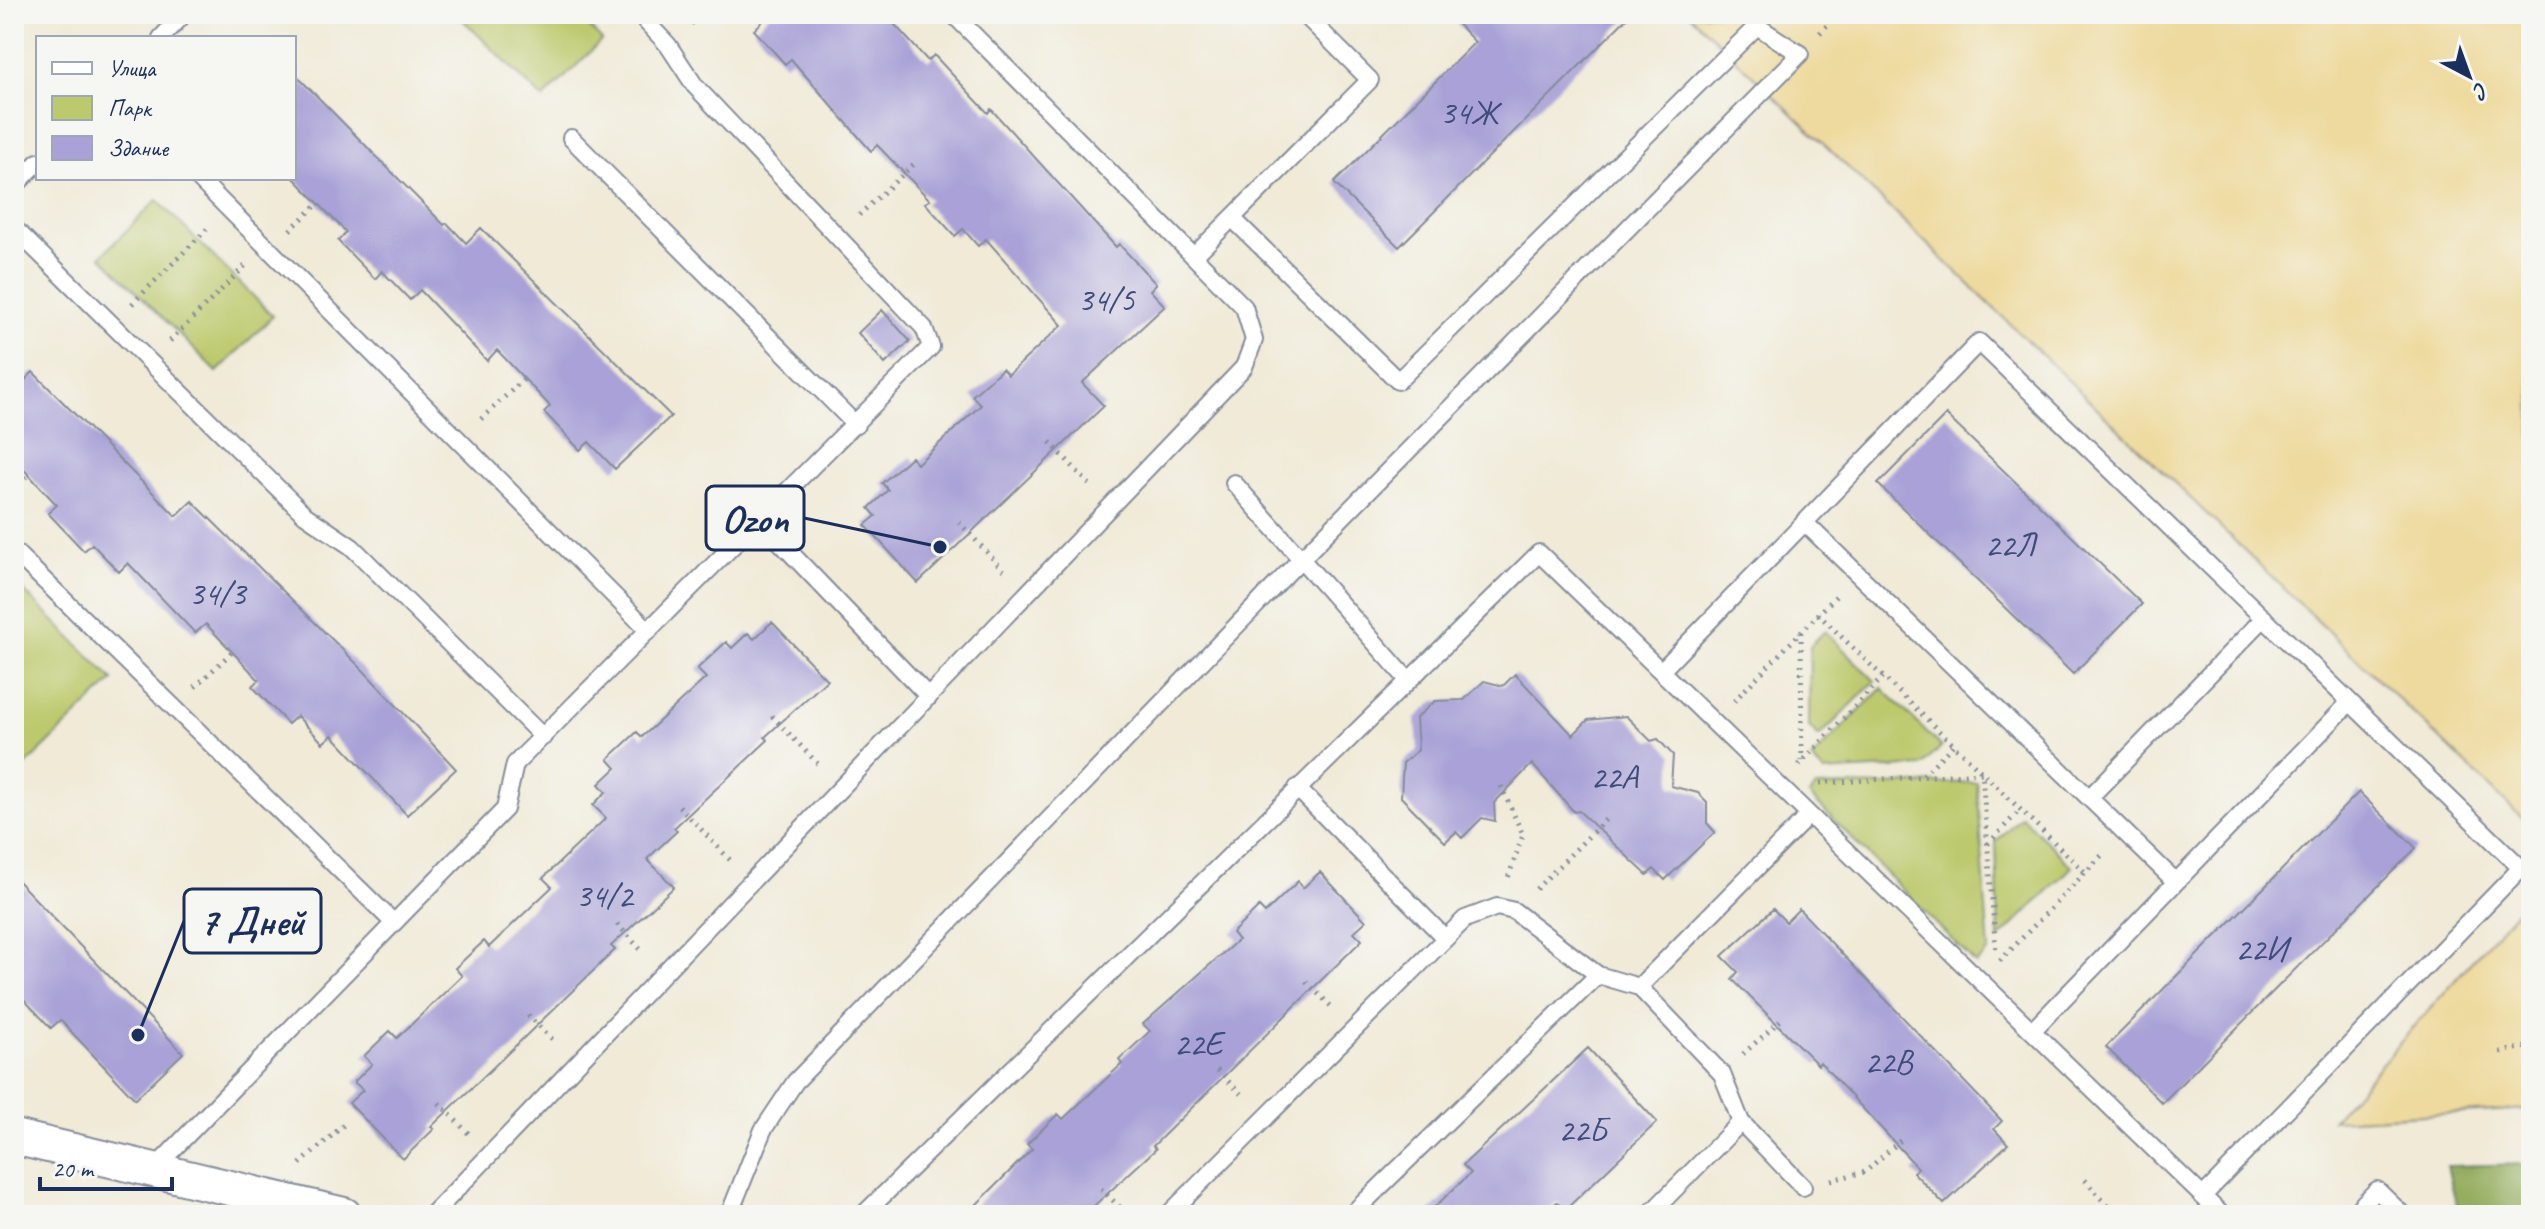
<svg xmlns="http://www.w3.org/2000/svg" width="2545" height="1229" viewBox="0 0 2545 1229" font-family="Caveat,sans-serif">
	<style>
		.green { fill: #bcc96c; stroke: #6c7c65; stroke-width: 2 }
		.forest { fill: #95ad60; stroke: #586e5f; stroke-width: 2 }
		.sand { fill: #eeda9e; stroke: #84847e; stroke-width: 2 }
		.building { fill: #a9a1d7 }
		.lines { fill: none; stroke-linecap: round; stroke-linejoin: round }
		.service-casing { stroke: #868c9a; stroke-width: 20 }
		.minor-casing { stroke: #868c9a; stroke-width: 38 }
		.path { stroke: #868c9a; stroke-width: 5; stroke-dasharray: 2 6; stroke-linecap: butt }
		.service { stroke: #fff; stroke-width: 16 }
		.minor { stroke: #fff; stroke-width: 34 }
		.labels { text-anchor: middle; stroke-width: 8; stroke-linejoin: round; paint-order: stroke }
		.number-label { font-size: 34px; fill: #3e4c7c }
		.leader { fill: none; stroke: #1b2f5e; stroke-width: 3 }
		.callout-dot { fill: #1b2f5e; stroke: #f6f6f2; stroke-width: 3 }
		.callout { fill: #f6f6f2; stroke: #1b2f5e; stroke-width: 3 }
		.callout-label { font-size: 40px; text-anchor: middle; font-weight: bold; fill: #1b2f5e }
	</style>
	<rect width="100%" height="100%" fill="#f6f6f2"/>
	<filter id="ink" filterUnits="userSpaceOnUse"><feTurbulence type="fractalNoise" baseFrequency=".0125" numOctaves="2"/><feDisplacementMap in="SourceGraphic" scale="16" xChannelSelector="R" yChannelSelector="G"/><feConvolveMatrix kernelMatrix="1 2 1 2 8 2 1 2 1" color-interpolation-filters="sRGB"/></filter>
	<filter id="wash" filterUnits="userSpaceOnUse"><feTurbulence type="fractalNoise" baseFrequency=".006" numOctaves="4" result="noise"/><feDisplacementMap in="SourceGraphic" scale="32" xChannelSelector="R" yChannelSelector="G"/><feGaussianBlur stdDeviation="1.8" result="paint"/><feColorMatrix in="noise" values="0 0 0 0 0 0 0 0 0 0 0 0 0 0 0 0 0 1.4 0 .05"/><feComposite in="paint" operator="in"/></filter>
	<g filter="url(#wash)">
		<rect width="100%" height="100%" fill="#f0ead7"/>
		<path class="green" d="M 457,14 L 576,14 L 602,40 L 543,99 Z
			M 157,200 L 273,316 L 217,372 L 101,256 Z
			M 14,581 L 113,680 L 17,774 L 14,771 Z
			M 1825,631 L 1875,681 L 1819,737 L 1809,727 L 1810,646 Z
			M 1882,688 L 1941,747 L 1922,766 L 1824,772 L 1811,759 Z
			M 1977,782 L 1989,951 L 1976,964 L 1809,795 L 1816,787 Z
			M 2021,816 L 2072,867 L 1999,939 L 1996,842 Z"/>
		<path class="forest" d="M 2531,1164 L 2531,1215 L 2459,1215 L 2447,1166 Z"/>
		<path class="sand" d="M 1689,14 L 2531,14 L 2531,827 Z
			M 2531,894 L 2531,1109 L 2332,1120 Z"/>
		<g id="blocks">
			<path class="building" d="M 770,14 L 885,14 L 928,61 L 934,55 L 988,113 L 991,109 L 1116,247 L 1119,244 L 1156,284 L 1150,290 L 1165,306 L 1082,383 L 1104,406 L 918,583 L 865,525 L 876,516 L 869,508 L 888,490 L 882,483 L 911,457 L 917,464 L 981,405 L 972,396 L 1002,369 L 1008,375 L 1062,325 L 986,239 L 978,246 L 963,229 L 955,236 L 925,203 L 930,200 L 877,145 L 871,151 L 791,59 L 785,64 L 754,30 Z
				M 1448,14 L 1631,14 L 1399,247 L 1334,183 L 1475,42 Z
				M 294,73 L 444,225 L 447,223 L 466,243 L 481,228 L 671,416 L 615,469 L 589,442 L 580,450 L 544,412 L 550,406 L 497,350 L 487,361 L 420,290 L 410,300 L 382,271 L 375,279 L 338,241 L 346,232 L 294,178 Z
				M 882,310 L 910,341 L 885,364 L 858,333 Z
				M 33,372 L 176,516 L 192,501 L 363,670 L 456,769 L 407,815 L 332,735 L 323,743 L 297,716 L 288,724 L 252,686 L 259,680 L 206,624 L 195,633 L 128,563 L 119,572 L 92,544 L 84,551 L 48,513 L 57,505 L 14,459 L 14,391 Z
				M 1946,415 L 2142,604 L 2073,674 L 1878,484 Z
				M 772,622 L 827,680 L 765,737 L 768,740 L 674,828 L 677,831 L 647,859 L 674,887 L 611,946 L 615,950 L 431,1127 L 434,1129 L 403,1159 L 349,1103 L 363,1090 L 354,1082 L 372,1064 L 364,1056 L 390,1031 L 397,1038 L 462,976 L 455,968 L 484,941 L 489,947 L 552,887 L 543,878 L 606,818 L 593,805 L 606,792 L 599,784 L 616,768 L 608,759 L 637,732 L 642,737 L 706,678 L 697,669 L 726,642 L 732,648 L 748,633 L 754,639 Z
				M 1515,674 L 1573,735 L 1588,720 L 1626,716 L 1651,741 L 1658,739 L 1673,755 L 1671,786 L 1698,793 L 1707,802 L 1707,823 L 1715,832 L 1665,880 L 1654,869 L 1647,875 L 1579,811 L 1574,812 L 1532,764 L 1494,803 L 1495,821 L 1482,818 L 1462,838 L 1456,832 L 1445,842 L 1401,797 L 1403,763 L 1418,750 L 1416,718 L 1435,701 L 1464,700 L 1484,681 L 1503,686 Z
				M 2359,792 L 2416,848 L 2162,1103 L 2106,1047 Z
				M 1320,872 L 1366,921 L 1354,932 L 1362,940 L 1153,1146 L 1156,1149 L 1084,1215 L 966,1215 L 1032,1149 L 1027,1144 L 1058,1114 L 1063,1119 L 1122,1064 L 1119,1060 L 1150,1031 L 1143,1024 L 1238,940 L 1232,933 L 1259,907 L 1265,913 L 1298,881 L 1303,888 Z
				M 14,877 L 183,1053 L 135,1099 L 60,1020 L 51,1028 L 14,989 Z
				M 1773,909 L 1786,922 L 1799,909 L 2002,1121 L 1994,1129 L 2008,1144 L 1944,1204 L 1913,1172 L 1918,1168 L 1820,1062 L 1818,1065 L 1732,979 L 1738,972 L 1722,956 Z
				M 1588,1048 L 1657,1122 L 1565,1210 L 1557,1202 L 1542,1215 L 1426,1215 L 1471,1173 L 1463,1165 Z"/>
		</g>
	</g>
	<g filter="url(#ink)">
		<use href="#blocks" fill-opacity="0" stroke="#868c9a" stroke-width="2"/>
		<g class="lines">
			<defs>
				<path id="service" d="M 161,38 L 184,14
					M 571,138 L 856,425
					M 14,158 L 28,172
					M 198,178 L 649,631
					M 14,187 L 38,162
					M 14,228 L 305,515 L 352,547 L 543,737
					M 1194,256 L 1370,80 L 1304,14
					M 1234,483 L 1407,679
					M 760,521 L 929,697
					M 1804,522 L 2176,882
					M 14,551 L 394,923
					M 1661,671 L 1979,342 L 2521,868 L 2203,1196
					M 1297,788 L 1445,938
					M 2089,798 L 2264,618
					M 1639,987 L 1809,815
					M 2032,1031 L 2350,702
					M 153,1170 L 505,809 L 515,764 L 931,347 L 924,328 L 695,86 L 668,45 L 639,14
					M 432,1215 L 1244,367 L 1254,340 L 1244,307 L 953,14
					M 729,1215 L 763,1130 L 795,1082 L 1301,559 L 1800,54 L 1757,26 L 1398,381 L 1232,218
					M 863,1215 L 1539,553 L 2222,1215
					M 1168,1215 L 1465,919 L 1497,907 L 1514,911 L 1598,975 L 1639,987 L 1722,1074 L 1741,1122 L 1803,1187
					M 1351,1215 L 1598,975
					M 1649,1215 L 1741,1122
					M 2352,1215 L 2377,1190 L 2403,1215"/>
				<path id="minor" d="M 14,1137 L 344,1215"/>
			</defs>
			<use href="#service" class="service-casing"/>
			<use href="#minor" class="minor-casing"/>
			<path class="path" d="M 691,24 L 702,14
				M 1820,33 L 1837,14
				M 859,215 L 914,164
				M 290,230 L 319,203
				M 132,304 L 207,229
				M 170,341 L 245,266
				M 481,419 L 524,379
				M 1050,442 L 1090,485
				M 14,489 L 29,475
				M 959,522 L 1007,574
				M 1818,614 L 2086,873
				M 1801,632 L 1802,761
				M 195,687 L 232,652
				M 1734,701 L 1838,594
				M 772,716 L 821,767
				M 1799,765 L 1883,677
				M 1923,775 L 1953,745
				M 1820,783 L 1982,773 L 1996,952
				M 1501,786 L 1523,835 L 1508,878
				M 679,806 L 731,861
				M 1988,844 L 2020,810
				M 1536,889 L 1606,819
				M 617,924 L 643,952
				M 2000,961 L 2104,853
				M 1306,982 L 1334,1009
				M 528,1015 L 556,1043
				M 2500,1052 L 2531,1046
				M 1743,1054 L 1784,1017
				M 1217,1070 L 1245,1098
				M 439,1103 L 469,1134
				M 300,1164 L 347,1122
				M 1831,1180 L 1865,1172 L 1901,1140
				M 2085,1180 L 2115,1215
				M 1101,1189 L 1128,1215"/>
			<use href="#service" class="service"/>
			<use href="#minor" class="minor"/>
		</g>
	</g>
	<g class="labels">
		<g class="number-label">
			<text x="1469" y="124">34Ж</text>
			<text x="1106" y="311">34/5</text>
			<text x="2010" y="556">22Л</text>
			<text x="217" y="605">34/3</text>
			<text x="1614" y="788">22А</text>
			<text x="604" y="907">34/2</text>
			<text x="2261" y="960">22И</text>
			<text x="1198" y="1055">22Е</text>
			<text x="1888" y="1073">22В</text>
			<text x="1582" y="1141">22Б</text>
		</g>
	</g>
	<path class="leader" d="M940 547L804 518M138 1035L184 921"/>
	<g class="callout-dot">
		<circle cx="940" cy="547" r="8"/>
		<circle cx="138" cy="1035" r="8"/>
	</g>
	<g class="callout">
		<rect x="706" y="486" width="98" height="64" rx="8"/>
		<rect x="184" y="889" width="137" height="64" rx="8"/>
	</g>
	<g class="callout-label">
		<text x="755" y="532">Ozon</text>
		<text x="252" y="935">7 Дней</text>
	</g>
	<rect width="2545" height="1229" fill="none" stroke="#f6f6f2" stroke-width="48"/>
	<rect x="36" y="36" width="260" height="144" fill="#f6f6f2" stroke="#9ea6b7" stroke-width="2"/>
	<rect x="52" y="62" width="40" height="12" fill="#ffffff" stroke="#9ea6b7" stroke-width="2"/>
	<text x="108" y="76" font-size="24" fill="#1b2f5e">Улица</text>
	<rect x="52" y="96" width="40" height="24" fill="#bcc96c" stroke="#9ea6b7" stroke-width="2"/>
	<text x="108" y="116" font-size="24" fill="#1b2f5e">Парк</text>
	<rect x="52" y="136" width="40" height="24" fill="#a9a1d7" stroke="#9ea6b7" stroke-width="2"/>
	<text x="108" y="156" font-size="24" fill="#1b2f5e">Здание</text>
	<g transform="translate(2469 76) rotate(139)" stroke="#f6f6f2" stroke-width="6" paint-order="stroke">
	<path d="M0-6L14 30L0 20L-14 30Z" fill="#1b2f5e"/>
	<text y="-12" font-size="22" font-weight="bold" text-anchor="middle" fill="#1b2f5e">С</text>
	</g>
	<path d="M40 1177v12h132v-12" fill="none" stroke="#1b2f5e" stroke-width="4"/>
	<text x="52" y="1177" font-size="24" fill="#1b2f5e" stroke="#f6f6f2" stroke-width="6" paint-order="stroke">20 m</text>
</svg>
